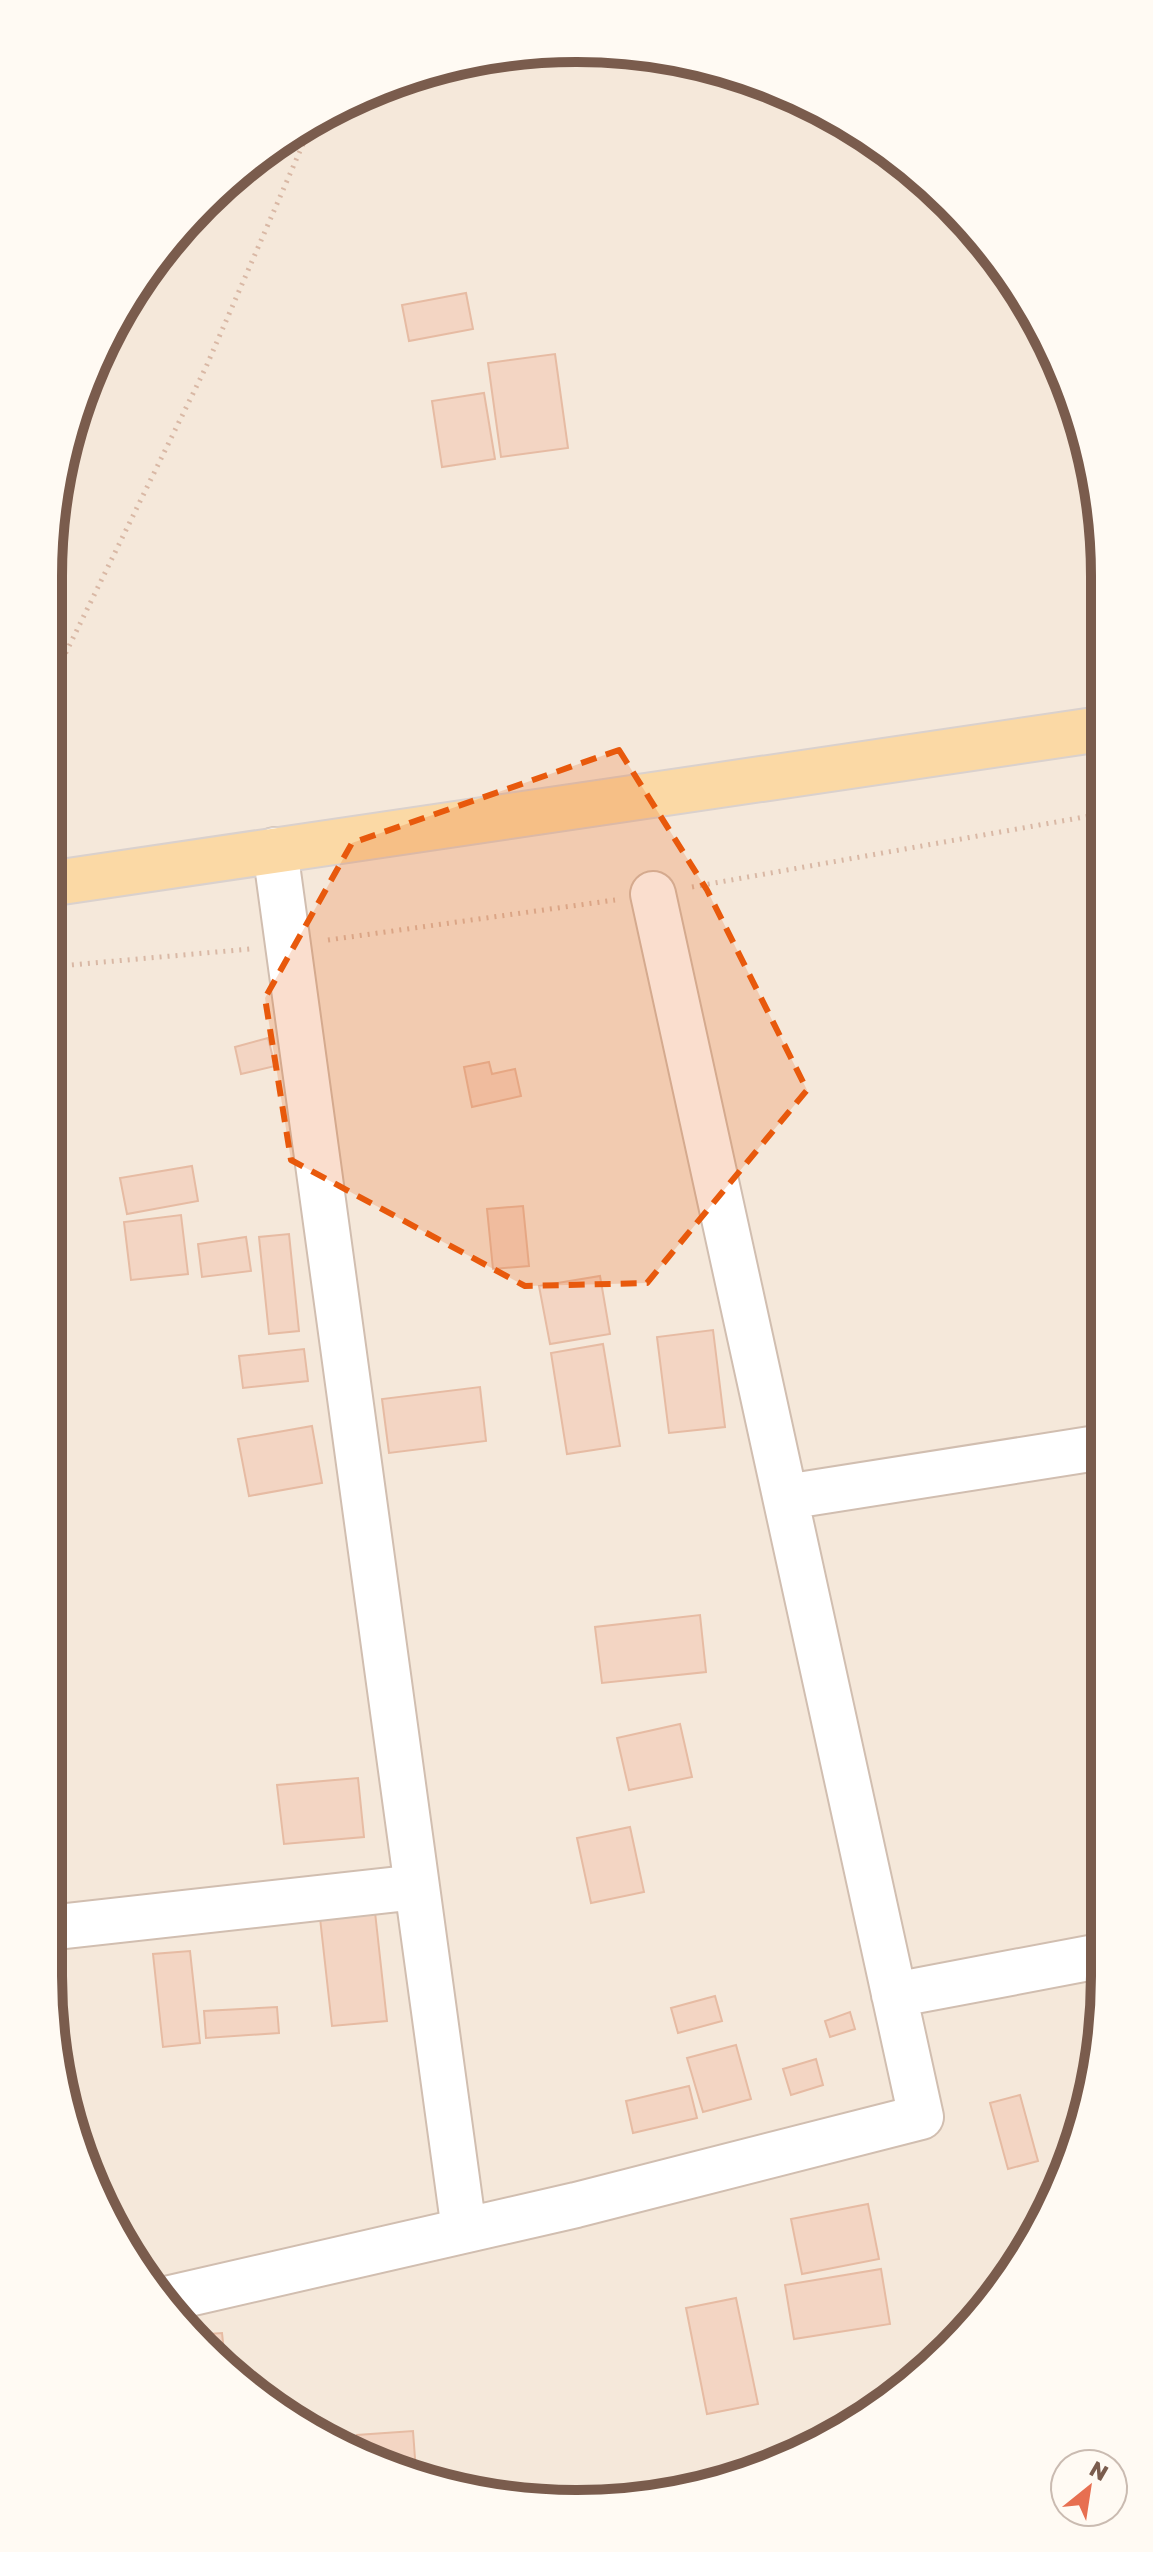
<svg xmlns="http://www.w3.org/2000/svg" width="1153" height="2552" viewBox="0 0 1153 2552" font-family="'Golos Text',sans-serif">
	<style>
		.residential { fill: #f5e8da }
		.building { fill: #f3d5c3; stroke: #e6bba3; stroke-width: 2 }
		.lines { fill: none; stroke-linecap: round; stroke-linejoin: round }
		.minor-casing { stroke: #d1beb0; stroke-width: 48 }
		.major-casing { stroke: #dad1cd; stroke-width: 48 }
		.path { stroke: #d9b8a5; stroke-width: 5; stroke-dasharray: 2 6; stroke-linecap: butt }
		.minor { stroke: #fff; stroke-width: 44 }
		.major { stroke: #fbd9a5; stroke-width: 44 }
		.marked { fill: #e8590c; fill-opacity: 0.2; stroke: #e8590c; stroke-width: 6; stroke-dasharray: 16 10; stroke-linejoin: round }
		.rim { fill: none; stroke: #7a5c4d; stroke-width: 10 }
	</style>
	<rect width="100%" height="100%" fill="#fdf6ec"/>
	<path class="residential" d="M 576,48 L 679,58 L 778,88 L 898,157 L 995,254 L 1065,374 L 1100,507 L 1105,1976 L 1095,2079 L 1065,2177 L 974,2324 L 840,2433 L 746,2476 L 646,2499 L 474,2494 L 313,2433 L 179,2324 L 119,2239 L 76,2146 L 48,1975 L 48,576 L 58,473 L 88,375 L 137,283 L 202,203 L 283,137 L 374,88 L 473,58 Z"/>
	<path class="building" d="M 466,293 L 473,329 L 409,341 L 402,305 Z
		M 555,354 L 568,448 L 501,457 L 488,363 Z
		M 484,393 L 495,459 L 442,467 L 432,401 Z
		M 268,1038 L 275,1066 L 241,1074 L 235,1047 Z
		M 59,1061 L 62,1099 L 48,1100 L 48,1062 Z
		M 489,1062 L 492,1074 L 515,1069 L 521,1096 L 472,1107 L 464,1067 Z
		M 50,1156 L 57,1185 L 48,1187 L 48,1157 Z
		M 192,1166 L 198,1201 L 127,1214 L 120,1178 Z
		M 523,1206 L 529,1266 L 493,1269 L 487,1209 Z
		M 181,1215 L 188,1274 L 131,1280 L 124,1222 Z
		M 289,1234 L 299,1331 L 269,1334 L 259,1237 Z
		M 246,1237 L 251,1271 L 202,1277 L 198,1244 Z
		M 600,1276 L 610,1334 L 550,1344 L 539,1286 Z
		M 713,1330 L 725,1427 L 669,1433 L 657,1337 Z
		M 603,1344 L 620,1446 L 567,1454 L 551,1353 Z
		M 304,1349 L 308,1381 L 243,1388 L 239,1356 Z
		M 480,1387 L 486,1441 L 389,1453 L 382,1399 Z
		M 312,1426 L 322,1483 L 249,1496 L 238,1439 Z
		M 700,1615 L 706,1672 L 602,1683 L 595,1627 Z
		M 680,1724 L 692,1777 L 629,1790 L 617,1738 Z
		M 358,1778 L 364,1837 L 284,1844 L 277,1785 Z
		M 630,1827 L 644,1892 L 591,1903 L 577,1838 Z
		M 374,1903 L 387,2021 L 332,2026 L 319,1909 Z
		M 190,1951 L 200,2043 L 163,2047 L 153,1954 Z
		M 715,1996 L 722,2021 L 678,2033 L 671,2008 Z
		M 277,2007 L 279,2033 L 206,2038 L 204,2011 Z
		M 850,2012 L 855,2029 L 830,2037 L 825,2021 Z
		M 736,2045 L 751,2099 L 703,2112 L 687,2058 Z
		M 816,2059 L 823,2085 L 791,2095 L 783,2069 Z
		M 689,2086 L 697,2118 L 633,2133 L 626,2101 Z
		M 1020,2095 L 1038,2161 L 1008,2169 L 990,2103 Z
		M 868,2204 L 879,2259 L 802,2274 L 791,2219 Z
		M 881,2269 L 890,2324 L 794,2339 L 785,2285 Z
		M 736,2298 L 758,2404 L 707,2414 L 686,2308 Z
		M 222,2333 L 225,2361 L 193,2335 Z
		M 413,2431 L 416,2472 L 358,2450 L 357,2435 Z"/>
	<g class="lines">
		<defs>
			<path id="minor" d="M 275,850 L 464,2230
				M 786,1497 L 1103,1447
				M 48,1928 L 417,1887
				M 894,1995 L 1105,1955
				M 162,2300 L 576,2205 L 921,2117 L 653,894"/>
			<path id="major" d="M 48,884 L 1101,729"/>
		</defs>
		<use href="#minor" class="minor-casing"/>
		<use href="#major" class="major-casing"/>
		<path class="path" d="M 48,689 L 206,367 L 313,121
			M 692,887 L 1101,814
			M 328,940 L 615,900
			M 48,967 L 250,949"/>
		<use href="#minor" class="minor"/>
		<use href="#major" class="major"/>
	</g>
	<path class="marked" d="M 619,750 L 707,890 L 807,1090 L 647,1283 L 525,1286 L 291,1160 L 265,998 L 352,843 Z"/>
	<path d="M0 0H1153V2552H0ZM576 62H577A514 514 0 0 1 1091 576V1976A514 514 0 0 1 577 2490H576A514 514 0 0 1 62 1976V576A514 514 0 0 1 576 62Z" fill="#fffaf3" fill-rule="evenodd"/>
	<path class="rim" d="M576 62H577A514 514 0 0 1 1091 576V1976A514 514 0 0 1 577 2490H576A514 514 0 0 1 62 1976V576A514 514 0 0 1 576 62Z"/>
	<g transform="translate(1089 2488) rotate(30)"><circle r="38" fill="#fffaf3" stroke="#cabbb1" stroke-width="2"/>
	<path d="M0-6L14 30L0 20L-14 30Z" fill="#e76f51"/>
	<text y="-12" font-size="22" font-weight="bold" text-anchor="middle" fill="#7a5c4d">N</text>
	</g>
</svg>
